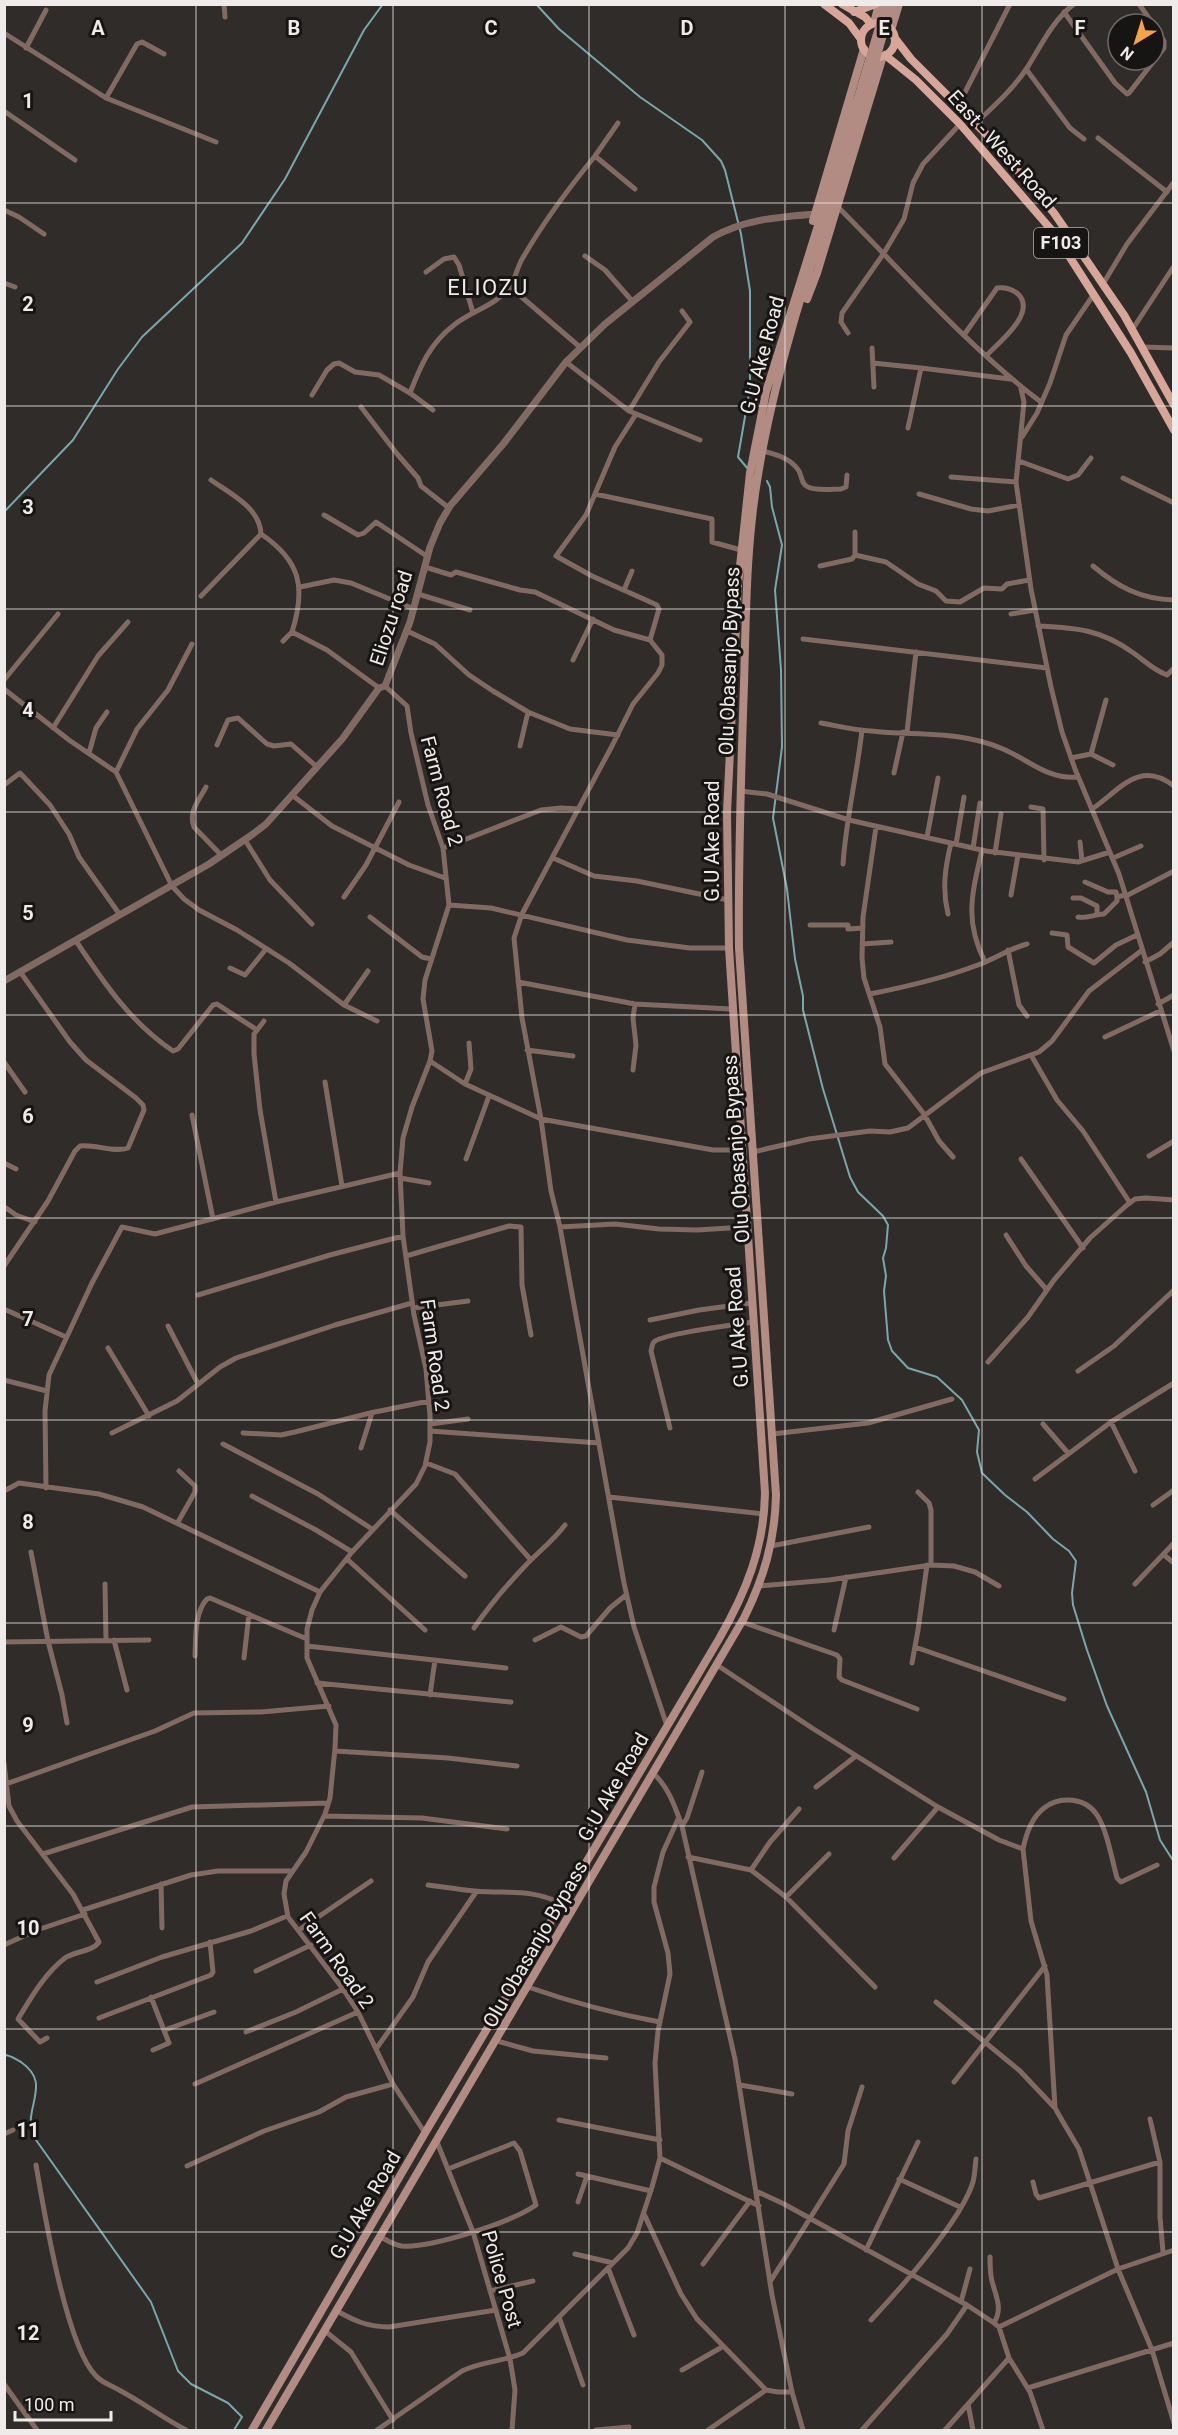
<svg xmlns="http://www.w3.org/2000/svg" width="1178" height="2435" viewBox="0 0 1178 2435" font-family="Roboto,sans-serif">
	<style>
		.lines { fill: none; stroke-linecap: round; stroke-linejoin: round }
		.stream { stroke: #78a8ad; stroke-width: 2 }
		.minor { stroke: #826a63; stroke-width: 5 }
		.tertiary { stroke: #826a63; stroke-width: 7 }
		.secondary { stroke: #b28c82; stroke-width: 8 }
		.primary { stroke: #d7a699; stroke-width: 8 }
		.secondary-bridge { stroke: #b28c82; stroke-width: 8 }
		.grid { fill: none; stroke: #eeebea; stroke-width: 1.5; stroke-opacity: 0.55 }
		.labels { text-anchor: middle; stroke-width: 6; stroke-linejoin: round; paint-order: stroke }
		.shield { fill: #171514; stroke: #aeabaa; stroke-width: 1.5 }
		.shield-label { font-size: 18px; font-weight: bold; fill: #eeebea }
		.street-label { font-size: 20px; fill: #eeebea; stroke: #171514 }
		.quarter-label { font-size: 22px; letter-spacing: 1.5px; fill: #eeebea; stroke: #171514 }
		.grid-label { font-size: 20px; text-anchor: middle; font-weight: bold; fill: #eeebea; stroke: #171514; stroke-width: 6; stroke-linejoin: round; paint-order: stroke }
	</style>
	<rect width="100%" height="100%" fill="#302c29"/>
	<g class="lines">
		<path class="stream" d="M 536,4 L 559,29 L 640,97 L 702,140 L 721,161 L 725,170 L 741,234 L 750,291 L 750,388 L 738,457 L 748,469
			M 767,481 L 770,487 L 772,507 L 782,545 L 775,590 L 781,670 L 782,747 L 773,818 L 787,889 L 795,959 L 803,996 L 803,1010 L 823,1089 L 850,1177 L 858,1192 L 883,1216 L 888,1225 L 886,1248 L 883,1258 L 886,1276 L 884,1291 L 888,1340 L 892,1351 L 908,1368 L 937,1377 L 962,1400 L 979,1430 L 977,1452 L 982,1473 L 1005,1495 L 1027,1512 L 1053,1539 L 1069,1551 L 1076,1561 L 1072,1593 L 1073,1605 L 1087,1650 L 1107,1706 L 1146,1792 L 1160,1840 L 1174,1862
			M 4,512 L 73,440 L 118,369 L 142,337 L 242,243 L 285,179 L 364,30 L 383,4
			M 4,2055 C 11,2055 15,2059 21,2062 C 45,2079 34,2094 31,2117 C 30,2125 33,2132 36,2140 L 151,2302 L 178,2371 L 191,2384 L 228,2403 L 242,2417 L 234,2430"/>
		<path class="minor" d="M 224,4 L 225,17
			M 1139,4 L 1153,24
			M 1064,12 L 1115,83 L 1127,94 L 1129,93 L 1164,48 L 1164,41 L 1154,25
			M 4,33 L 106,98 L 216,142
			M 26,48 L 46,10
			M 1026,69 L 1070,128 L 1084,139
			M 106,98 L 137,44 L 142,42 L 164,54
			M 958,106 L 1010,4
			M 4,111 L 75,160
			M 976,123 C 994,106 1013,89 1027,68 C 1041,46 1052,21 1074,4
			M 1098,138 L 1167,192
			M 595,156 L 618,123
			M 838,207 C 903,272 968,347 1041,402
			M 4,210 L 19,217 L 44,234
			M 585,256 L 605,270 L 633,302
			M 426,272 L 444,259 L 454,257 L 459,265 L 473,313
			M 4,283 L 15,287
			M 1103,284 L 1127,244 L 1174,182
			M 510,287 L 581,348
			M 1132,330 L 1174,266
			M 848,333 L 841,322 L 842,313 L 884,253 L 904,219 L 913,183 L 923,164 L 960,124
			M 964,335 L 997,288 C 1005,287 1013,289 1019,295 C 1036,314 998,343 986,356
			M 1142,347 L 1174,348
			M 872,348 L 874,387
			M 566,362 L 629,411 L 700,440
			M 873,363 L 921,368
			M 1021,389 L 1024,402 L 1016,482 L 1031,589 L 1051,687 L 1062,732 L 1075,769 L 1119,874 L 1174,1051
			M 410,393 C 420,367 430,343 454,325 C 471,311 498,305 510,286 C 515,279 517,269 521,261 C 542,224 568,189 595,156 L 635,189
			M 312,395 L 327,370 L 334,364 L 339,363 L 355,372 L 379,375 L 410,393 L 433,410
			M 361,407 L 398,455 L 418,478 L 421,486 L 449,508
			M 629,411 L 659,362 L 690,322 L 682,311
			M 636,414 L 615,447 L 586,515 L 556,556 L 592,576 L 657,605 L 659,609 L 650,640
			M 908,428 L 921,368 L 1010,379
			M 1022,437 L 1037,413 L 1050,383 L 1066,335 L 1094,294
			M 762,451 C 775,454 791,458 799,471 C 802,476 801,484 808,487 C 817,491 831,489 841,489 L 846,487 L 847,475
			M 1019,461 L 1068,479 L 1078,475 L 1091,458
			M 951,477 L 1016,482
			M 1123,478 L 1174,503
			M 595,494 L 712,519 L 712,542 L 741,550
			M 919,494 L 971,509 L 988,511 L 1019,505
			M 324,515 L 358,535 L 364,533 L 376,522 L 428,557
			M 855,532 L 855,555
			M 261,534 C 301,561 306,588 292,632 L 327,650 L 379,688
			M 820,566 L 852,559 L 855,555 L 886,562 L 918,584 L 936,591 L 946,601 L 960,602 L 984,588 L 1002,589 L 1007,584 L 1029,580
			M 1093,566 C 1118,587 1140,599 1174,600
			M 425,567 L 451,575 L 456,572 L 520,590 L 535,592 L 614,630 L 650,640 L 662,655 L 662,665 L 658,673 L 633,704 L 612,746 L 522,914 L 514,938 L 522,1018 L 541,1119 L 551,1191 L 560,1227 L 624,1583 L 634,1627 L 667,1726
			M 300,587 L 334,580 L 351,583 L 414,609
			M 624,590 L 632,571
			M 418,594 L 470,610
			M 201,596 L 261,534 C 260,508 231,494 211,480
			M 1011,614 L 1035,610
			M 1038,626 C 1075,628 1100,629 1132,652 C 1144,660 1153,670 1167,675 L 1174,668
			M 407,631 L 435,644 L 469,675 L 493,691 L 528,712 L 570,729 L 618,735
			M 803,639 L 1047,668
			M 283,641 L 292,632
			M 573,660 L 593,619
			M 4,680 L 58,614
			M 385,686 L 407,706 L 411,733 L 428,805 L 443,848 L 449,905 L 425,980 L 423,999 L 432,1051 L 430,1061 L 412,1107 L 403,1138 L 400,1173 L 403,1236 L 414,1315 L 426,1369 L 430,1416 L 430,1442 L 425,1466 L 416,1484 L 352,1552 L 320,1592 L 312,1610 L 307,1629 L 307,1658 L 336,1725 L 335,1748 L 330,1798 L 325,1814 L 306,1852 L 286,1881 L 284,1894 L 288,1917 L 343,1989 L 358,2012 L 393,2084 L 425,2133
			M 4,689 L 69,740 L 116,772 L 172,886 L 184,899 L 199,910 L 237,930 L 289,963 L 344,1005 L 377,1021
			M 821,723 C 838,726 854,730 871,731 C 916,736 960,730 1003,749 C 1029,760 1048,780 1078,777
			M 53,728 L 98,656 L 128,622
			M 907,732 L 916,652
			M 217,745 L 228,720 L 238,718 L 267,744 L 274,746 L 291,744 L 317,767
			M 520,746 L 528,712
			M 89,753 L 96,728 L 107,712
			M 1091,754 L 1106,700
			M 1071,758 L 1091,754 L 1113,765
			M 116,772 L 137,729 L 168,690 L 192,644
			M 894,773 L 903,732
			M 4,785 L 20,773 L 50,805 L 69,834 L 79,857 L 120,915
			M 206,787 C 199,800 188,812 194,827 L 222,856
			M 740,791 L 767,794 L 849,820 L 986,851 L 1078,862 L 1110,852
			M 292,795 L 332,826 L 409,865 L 445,878
			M 1031,807 L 1043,809 L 1044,860
			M 1092,809 C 1120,790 1139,759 1174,786
			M 876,827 L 863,917 L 862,958 L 864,978 L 880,1027 L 885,1064 L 924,1114 L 939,1141 L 953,1157
			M 927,837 L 938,778
			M 245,840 L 270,880 L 312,924
			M 1080,842 L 1082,861
			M 956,844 L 964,797
			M 443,848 L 541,810 L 561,808 L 579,809
			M 973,848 L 980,803
			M 982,850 C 972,894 964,920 985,962
			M 995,853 L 1001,814
			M 553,858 L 594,876 L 637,881 L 728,900
			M 1113,858 L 1141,846
			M 843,864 C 846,819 857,775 862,730
			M 1085,882 L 1108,892 L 1116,892 L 1117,897
			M 1011,895 L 1018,855
			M 1126,896 L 1174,871
			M 344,897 L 366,865 L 399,802
			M 1073,898 L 1081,898 L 1097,906 L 1097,914
			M 449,905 L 491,908 L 627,940 L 690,948 L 729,948
			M 948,914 C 942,889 945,868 951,843
			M 370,917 L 422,957 L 431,959
			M 1078,917 C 1088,919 1094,914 1104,914 L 1117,901 L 1117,897 L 1125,895
			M 810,925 L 848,925 L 848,929 L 863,928
			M 1052,933 L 1067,935 L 1068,947 L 1094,963 L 1116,945 L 1137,935
			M 76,941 C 104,983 130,1022 173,1051 L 178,1049 L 213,1005 L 217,1004 L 257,1030
			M 862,944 L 891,942
			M 1008,950 L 1019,1005 L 1027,1016
			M 1145,962 L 1160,954 L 1174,942
			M 230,968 L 245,975 L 266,949
			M 518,982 L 635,1004 L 731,1009
			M 870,994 C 905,987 941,979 975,966 C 993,960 1008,949 1027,944
			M 1158,1004 L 1174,995
			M 344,1005 L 368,971
			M 264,1021 L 254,1034 L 254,1054 L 260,1110 L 276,1202
			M 1105,1037 L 1160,1011
			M 527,1050 L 573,1056
			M 1031,1055 L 1057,1100 L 1083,1131 L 1130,1203
			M 430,1061 L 465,1084 L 541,1119 L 713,1150 L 741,1150
			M 4,1062 L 25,1092
			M 633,1070 L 636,1045 L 633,1018 L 635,1004
			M 325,1082 L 342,1186
			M 465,1084 L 471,1069 L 469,1043
			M 192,1115 L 213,1219
			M 753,1152 L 809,1139 L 870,1131 L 890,1132 L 908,1128 L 981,1073 L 1039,1052 L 1052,1041 L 1089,991 L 1141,951
			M 1149,1156 L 1174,1141
			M 466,1159 L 489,1096
			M 1021,1159 L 1083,1248
			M 4,1163 L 16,1169
			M 400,1178 L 429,1183
			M 6,1208 L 16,1215 L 35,1222
			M 560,1227 L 615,1224 L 659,1229 L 697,1230 L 746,1227
			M 1006,1235 L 1026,1266 L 1047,1290
			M 406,1256 L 509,1226 L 521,1227 L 522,1285 L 531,1335
			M 4,1266 L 48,1201 L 75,1151 L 80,1146 C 95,1144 114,1153 128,1148 L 144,1110 L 143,1105 L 136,1098 L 86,1060 L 70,1042 L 21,973
			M 198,1295 L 330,1255 L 403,1236
			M 413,1308 L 468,1301
			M 4,1309 L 66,1337
			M 650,1320 L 699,1310 L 752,1303
			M 168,1326 L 198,1384
			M 108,1348 L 149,1416
			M 988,1362 L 1028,1317 L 1054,1280 L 1090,1238 L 1127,1205 L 1135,1199 L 1146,1198 L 1174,1200
			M 1078,1371 L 1114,1346 L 1174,1290
			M 4,1380 L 47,1391
			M 1111,1422 L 1135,1471
			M 430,1424 L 468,1419
			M 1043,1424 L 1068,1453
			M 670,1428 L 651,1351 C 652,1347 652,1344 654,1342 C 661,1334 738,1324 753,1322
			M 430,1431 L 599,1443
			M 112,1433 L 177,1401 L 220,1367 L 236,1358 L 335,1325 L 412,1303
			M 243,1433 L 281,1435 L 295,1432 L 370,1413 L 429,1401
			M 772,1434 L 868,1423 L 952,1399
			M 223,1444 L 318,1494 L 372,1529
			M 361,1448 L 372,1413
			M 426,1463 L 455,1474 L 531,1560
			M 1035,1479 L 1111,1422 L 1174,1383
			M 46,1488 L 45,1411 L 49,1375 L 92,1283 L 122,1227 L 155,1234 L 276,1202 L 400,1173
			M 4,1491 L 19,1483 L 99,1494 L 143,1507 L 320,1592
			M 918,1492 L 929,1503 L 931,1510 L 931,1565
			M 252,1496 L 316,1530 L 352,1552
			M 609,1497 L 765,1514
			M 1153,1505 L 1174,1490
			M 390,1510 L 465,1576
			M 178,1522 L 195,1492 L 195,1486 L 179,1471
			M 771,1546 L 869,1527
			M 31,1552 L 48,1641 L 62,1695 L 67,1723
			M 1164,1555 L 1174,1563
			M 347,1559 L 425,1630
			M 105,1584 L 106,1640
			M 1135,1584 L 1174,1543
			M 760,1586 L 829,1580 L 931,1565 L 954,1566 L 975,1572 L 999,1586
			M 742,1622 L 837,1655 L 840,1659 L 839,1677 L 842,1680 L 917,1709
			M 474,1628 C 489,1606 506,1586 525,1566 C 538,1552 553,1541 565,1525
			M 834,1630 L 846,1577
			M 114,1640 L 127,1690
			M 535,1640 L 561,1627 L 581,1637 L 586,1636 L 610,1608 L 626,1595
			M 4,1642 L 149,1640
			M 307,1646 L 506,1668
			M 915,1647 L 1064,1699
			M 195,1656 C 196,1638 194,1613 207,1599 L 210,1598 L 307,1639
			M 244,1658 L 249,1614
			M 912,1663 L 918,1630 L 927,1565
			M 717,1665 L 812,1728 L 938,1807 L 894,1858
			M 317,1683 L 511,1702
			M 430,1695 L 435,1660
			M 335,1751 L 448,1758 L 517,1766
			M 4,1763 L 9,1806 L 17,1821 L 73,1894 L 99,1942 C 92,1952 75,1951 65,1958 C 45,1973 31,1998 18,2019 L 40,2042 L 47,2038
			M 654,1774 C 669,1788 675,1807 682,1826 L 735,2059 L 772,2295 L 792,2392 L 803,2430
			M 6,1784 L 155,1731 L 194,1713 L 261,1712 L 329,1706
			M 816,1787 L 856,1756
			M 938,1807 L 999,1840 L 1023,1849 C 1026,1834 1031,1818 1044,1808 C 1060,1795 1086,1798 1097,1815 C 1107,1830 1112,1860 1117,1878 L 1121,1882 L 1157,1865
			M 324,1816 L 422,1818 L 507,1829
			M 682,1826 L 687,1818 L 702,1772
			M 1023,1849 L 1031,1921 L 1047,1975 L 1055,2108
			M 43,1854 L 192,1807 L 328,1803
			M 688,1857 L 751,1870 L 786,1897 L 875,1987
			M 751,1870 L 770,1842 L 799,1809
			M 161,1884 L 162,1928
			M 428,1885 C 444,1887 460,1890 475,1891 C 510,1894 529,1888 563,1904
			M 786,1897 L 829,1854
			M 83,1910 L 191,1875 L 218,1871 L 292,1871
			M 299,1930 L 371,1881
			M 4,1945 L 37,1930 L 85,1914
			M 256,1971 L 311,1945
			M 97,1982 L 162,1957 L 251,1931 L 287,1916
			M 528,1987 C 571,2002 615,2014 660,2022
			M 151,1997 L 169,2043 L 153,2050
			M 936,2002 L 1020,2071 L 1055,2108 L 1063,2122 L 1079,2149 L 1118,2269 L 1152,2350 L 1174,2423
			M 99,2018 L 211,1975 L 213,1972 L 210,1942
			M 165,2030 L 214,2012
			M 246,2032 L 296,2012 L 343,1989
			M 497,2041 L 533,2051 L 606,2058
			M 376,2049 L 413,1997 L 428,1962 L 476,1892
			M 954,2082 L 1045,1966
			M 195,2084 L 358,2012
			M 740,2085 L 792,2094
			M 1150,2119 L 1160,2162 L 1160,2217 L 1163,2252
			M 559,2120 L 660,2140
			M 4,2134 L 13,2130
			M 437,2142 L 473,2232 L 510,2359 L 515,2390 L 512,2430
			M 660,2158 L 759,2206
			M 36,2165 C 44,2211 66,2346 96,2376 C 102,2383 111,2385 119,2390 C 142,2402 163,2418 186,2430
			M 187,2166 L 264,2131 L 319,2112 L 346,2097 L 393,2084
			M 578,2174 L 651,2191
			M 899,2179 L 960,2207
			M 1033,2182 L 1036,2194 L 1039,2198 L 1160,2162
			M 758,2192 L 784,2204 L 967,2305 L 994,2323 L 999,2327 L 1009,2358 L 1030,2392 L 1043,2430
			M 578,2202 L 587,2176
			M 644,2214 L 681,2294 L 697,2319 L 766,2390 L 778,2392 L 792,2392
			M 381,2237 C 388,2241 394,2245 402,2246 C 432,2248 512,2222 536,2205 L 520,2151 L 514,2143 L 448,2169
			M 866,2250 L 918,2142
			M 575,2254 L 613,2263
			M 990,2257 C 990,2265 990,2274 992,2281 C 996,2297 1003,2308 994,2323
			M 703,2264 L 750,2201
			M 608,2268 L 634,2335
			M 770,2282 L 844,2164 L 848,2131 L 862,2087
			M 490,2291 L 533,2281
			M 961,2302 L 970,2269
			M 337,2311 C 355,2321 368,2327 389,2327 L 496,2310
			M 559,2317 L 583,2385
			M 871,2320 C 900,2289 961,2221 973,2182 C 975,2174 975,2166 976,2159
			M 999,2327 L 1118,2269 L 1174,2250
			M 325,2331 L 351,2352 L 393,2420
			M 682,2370 L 722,2347
			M 4,2384 L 37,2430
			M 1028,2388 L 1174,2343
			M 968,2404 L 973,2430
			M 377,2430 L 462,2371 C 482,2361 503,2362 523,2353 L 628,2248 L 637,2233 L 652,2187 L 660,2158 L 655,2063 L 658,2031 L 670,1974 L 668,1953 L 654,1902 L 654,1887 L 663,1852 L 679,1817
			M 596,2430 L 629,2427
			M 708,2430 L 766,2390
			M 862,2430 L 947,2334 L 967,2305
			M 945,2430 L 1009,2358"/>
		<path class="tertiary" d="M 4,981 L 209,864 L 253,834 L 266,824 L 343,738 L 379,688 L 385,686 L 410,622 L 430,547 L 440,523 L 450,506 L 504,443 L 566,362 L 605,324 L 713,237 C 745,219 779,217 815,214"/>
		<path class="secondary" d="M 874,23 L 879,4
			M 891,30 L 899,4
			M 813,221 L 864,49
			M 807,299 L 817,273 L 883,56
			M 252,2430 L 425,2133 L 719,1639 C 746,1592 764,1548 765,1493 L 729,948 L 727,813 L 738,585 L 750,473 L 766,392 L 857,101
			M 266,2430 L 744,1618 C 764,1578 775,1540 776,1495 L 739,948 C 738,859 741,772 744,684 C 746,615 746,544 758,475 C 778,351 825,224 863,104"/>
		<path class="primary" d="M 824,4 L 849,23 L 860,38
			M 842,4 L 865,17 L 871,24
			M 854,12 L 876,4
			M861 40a17 17 0 1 1 34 0a17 17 0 1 1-34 0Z
			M 894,37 L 911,59 L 990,138 L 1054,213 L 1124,315 L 1174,405
			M 885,55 L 916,80 L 960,124 L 1055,234 L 1131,353 L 1174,430"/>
		<path class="secondary-bridge" d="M 857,101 L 886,4
			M 863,104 L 892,4"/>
	</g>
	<path class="grid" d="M 196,4 L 196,2430M 393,4 L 393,2430M 589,4 L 589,2430M 785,4 L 785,2430M 982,4 L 982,2430M 4,203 L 1174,203M 4,406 L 1174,406M 4,609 L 1174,609M 4,812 L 1174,812M 4,1015 L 1174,1015M 4,1218 L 1174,1218M 4,1420 L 1174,1420M 4,1623 L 1174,1623M 4,1826 L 1174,1826M 4,2029 L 1174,2029M 4,2232 L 1174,2232"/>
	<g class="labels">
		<rect class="shield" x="1034" y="228" width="54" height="30" rx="4.5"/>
		<g class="shield-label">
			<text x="1061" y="249">F103</text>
		</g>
		<g class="street-label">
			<text transform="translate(1002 149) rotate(48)" y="7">East - West Road</text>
			<text transform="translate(762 355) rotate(-75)" y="7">G.U Ake Road</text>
			<text transform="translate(391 618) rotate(-72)" y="7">Eliozu road</text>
			<text transform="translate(729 661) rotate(-88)" y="7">Olu Obasanjo Bypass</text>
			<text transform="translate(442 791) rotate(75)" y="7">Farm Road 2</text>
			<text transform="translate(712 841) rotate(-90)" y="7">G.U Ake Road</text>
			<text transform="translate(736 1149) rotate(-94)" y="7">Olu Obasanjo Bypass</text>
			<text transform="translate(737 1327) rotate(-94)" y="7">G.U Ake Road</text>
			<text transform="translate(435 1355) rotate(82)" y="7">Farm Road 2</text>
			<text transform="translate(613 1787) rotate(-60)" y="7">G.U Ake Road</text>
			<text transform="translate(535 1944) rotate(-60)" y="7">Olu Obasanjo Bypass</text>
			<text transform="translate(337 1960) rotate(55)" y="7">Farm Road 2</text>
			<text transform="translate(365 2205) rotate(-60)" y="7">G.U Ake Road</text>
			<text transform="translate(502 2279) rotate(74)" y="7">Police Post</text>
		</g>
		<g class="quarter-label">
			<text x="488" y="295">ELIOZU</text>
		</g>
	</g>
	<g class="grid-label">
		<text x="98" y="35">A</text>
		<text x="294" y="35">B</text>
		<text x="491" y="35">C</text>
		<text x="687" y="35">D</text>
		<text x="884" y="35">E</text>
		<text x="1080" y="35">F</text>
		<text x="28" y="108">1</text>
		<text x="28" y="311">2</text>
		<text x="28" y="514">3</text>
		<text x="28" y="717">4</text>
		<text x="28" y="920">5</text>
		<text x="28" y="1123">6</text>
		<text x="28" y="1326">7</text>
		<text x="28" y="1529">8</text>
		<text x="28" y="1732">9</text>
		<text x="28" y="1935">10</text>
		<text x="28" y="2137">11</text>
		<text x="28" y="2340">12</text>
	</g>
	<rect width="1178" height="2435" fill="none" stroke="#eeebea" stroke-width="12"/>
	<g transform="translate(1136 42) rotate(218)"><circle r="28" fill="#171514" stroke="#6d6b6a" stroke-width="1.5"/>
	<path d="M0-4.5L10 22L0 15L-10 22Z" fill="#f6a247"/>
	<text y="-9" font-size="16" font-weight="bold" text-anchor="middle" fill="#eeebea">N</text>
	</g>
	<path d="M15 2411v9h96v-9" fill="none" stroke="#eeebea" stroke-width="3"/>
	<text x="24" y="2411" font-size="18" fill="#eeebea" stroke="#171514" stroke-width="4.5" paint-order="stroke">100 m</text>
</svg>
